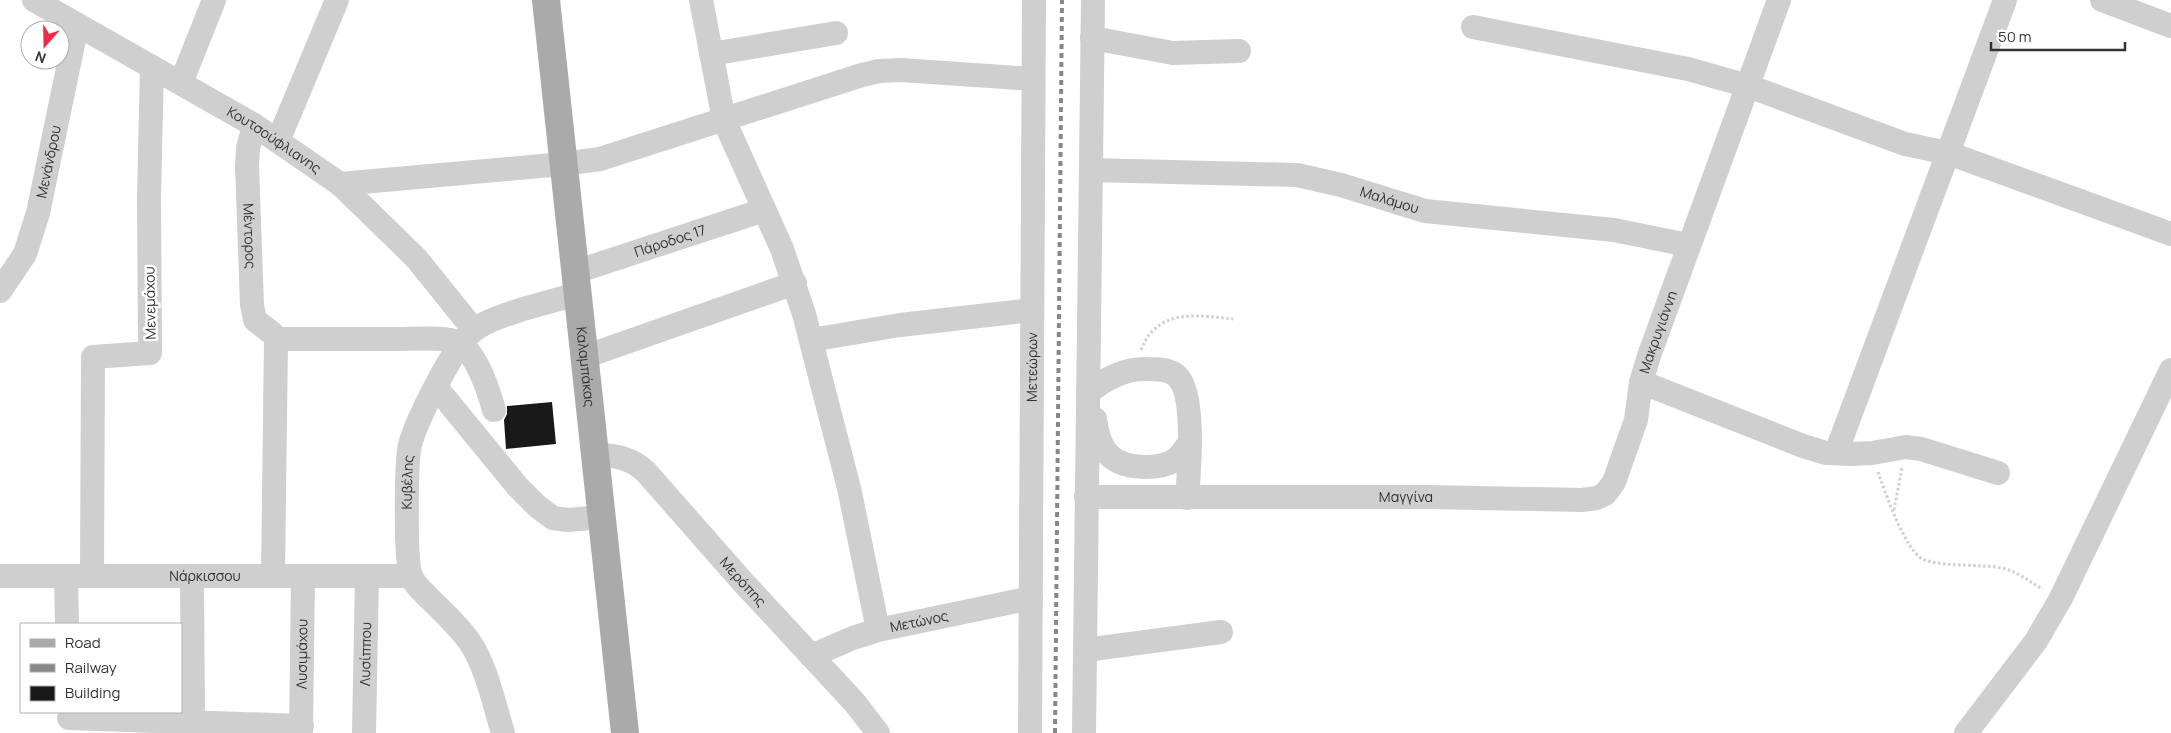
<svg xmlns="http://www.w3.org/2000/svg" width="2171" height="733" viewBox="0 0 2171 733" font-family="Manrope,sans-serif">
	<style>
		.building { fill: #191919 }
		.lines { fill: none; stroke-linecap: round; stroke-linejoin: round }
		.path { stroke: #cfcfcf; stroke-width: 3; stroke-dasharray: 2.5 2.5; stroke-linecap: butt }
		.minor { stroke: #cfcfcf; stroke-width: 24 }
		.major { stroke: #aaa; stroke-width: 28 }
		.rail { stroke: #878787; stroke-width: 4; stroke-dasharray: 5 4; stroke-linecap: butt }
		.labels { text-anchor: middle; stroke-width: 5; stroke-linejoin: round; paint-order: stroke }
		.street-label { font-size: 14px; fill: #323232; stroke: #fff }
	</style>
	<rect width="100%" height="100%" fill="#fff"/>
	<path class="building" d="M 552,402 L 556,444 L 506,449 L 504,420 L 507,414 L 507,406 Z"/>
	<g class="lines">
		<path class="path" d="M 1141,350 C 1157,308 1197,315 1233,319
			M 1878,472 C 1885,491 1905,551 1923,559 C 1939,567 1981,564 2002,568 C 2019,572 2029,582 2043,589
			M 1894,510 L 1902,468"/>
		<g class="minor">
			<path id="s1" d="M 34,0 L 254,125 L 340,184 L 416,258 L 474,330"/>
			<path d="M 701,0 L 724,120 L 782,249 L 804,314 L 849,488 L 878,630"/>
			<path d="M 2102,0 L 2171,26"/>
			<path d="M 1473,27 L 1688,69 L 1748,86 L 1905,144 L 1948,153 L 2171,234"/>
			<path d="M 1092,38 L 1173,53 L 1239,51"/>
			<path d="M 711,54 L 836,33"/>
			<path d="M 181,83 L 214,0"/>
			<path id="s2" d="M 254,125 L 248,148 L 247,166 L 252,305 L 255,320 L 273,334 L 276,339"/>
			<path d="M 278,141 L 337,0"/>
			<path id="s3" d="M 1091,170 L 1297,175 L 1341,185 L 1425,211 L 1614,230 L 1688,245"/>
			<path d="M 340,184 L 563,164 L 600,159 L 862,75 L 879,71 L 901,70 L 1033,79"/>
			<path id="s4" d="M 575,272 L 764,210"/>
			<path id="s5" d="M 0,291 L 25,254 L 38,213 L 77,25"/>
			<path d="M 276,339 C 317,339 358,339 398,339 C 414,339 445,336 459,343 C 477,354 489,392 494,410"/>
			<path d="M 811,340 L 900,325 L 1032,310"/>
			<path d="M 584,357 L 795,283"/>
			<path d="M 1641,382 L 1803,446 L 1826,453 L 1850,454 L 1872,453 L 1906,447 L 1921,449 L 1998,473"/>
			<path d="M 436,387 L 517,486 L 538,507 L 553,518 L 568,520 L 601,517"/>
			<path d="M 1088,393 C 1104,379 1126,368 1147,369 C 1157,369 1169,369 1177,376 C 1196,394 1189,472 1187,498"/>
			<path d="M 1095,419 C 1099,451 1111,466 1144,467 C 1154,467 1166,466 1175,460 C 1180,457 1185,448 1190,443"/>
			<path d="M 1836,453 L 2005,0"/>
			<path id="s6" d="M 595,454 C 615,456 631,457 646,472 L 741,580 L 855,703 L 878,733"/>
			<path id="s7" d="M 1086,497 L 1429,497 L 1582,500 L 1597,498 L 1605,494 L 1614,482 L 1636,420 L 1641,382 L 1650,353 L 1779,0"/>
			<path id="s8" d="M 0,576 L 411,576"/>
			<path d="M 66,576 L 67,624"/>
			<path d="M 92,576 L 93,357 L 150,353 L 149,197 L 152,67"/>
			<path d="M 192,576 L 193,722"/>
			<path d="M 273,576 L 276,339"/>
			<path d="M 1085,650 L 1221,632"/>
			<path id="s9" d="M 811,656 L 853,638 L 878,630 L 1031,598"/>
			<path d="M 69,718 L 302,726"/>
			<path id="s10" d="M 301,733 L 303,576"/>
			<path id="s11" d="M 364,733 L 367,576"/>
			<path id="s12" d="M 503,733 C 495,707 485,662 469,641 C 458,625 442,611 428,597 C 422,591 414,584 411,576 C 405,561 406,462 410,445 C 416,421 455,343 474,330 C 496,314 550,302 578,294"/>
			<path id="s13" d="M 1030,733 L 1034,0"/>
			<path d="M 1084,733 L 1093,0"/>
			<path d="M 1966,733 L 2036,641 L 2061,598 L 2171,370"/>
		</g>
		<path class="major" id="s14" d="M 546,0 L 625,733"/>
		<path class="rail" d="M 1055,733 L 1062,0"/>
	</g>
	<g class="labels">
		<g class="street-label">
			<text dy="5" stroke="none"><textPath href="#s1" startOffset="278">Κουτσούφλιανης</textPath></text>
			<text dy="5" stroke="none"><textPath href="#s5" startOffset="140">Μενάνδρου</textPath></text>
			<text dy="5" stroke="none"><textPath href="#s3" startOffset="302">Μαλάμου</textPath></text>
			<text dy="5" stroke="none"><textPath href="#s2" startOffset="112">Μέντορος</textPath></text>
			<text dy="5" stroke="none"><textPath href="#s4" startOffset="100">Πάροδος 17</textPath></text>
			<text transform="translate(150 303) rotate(-91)" y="5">Μενεμάχου</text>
			<text dy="5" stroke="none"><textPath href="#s7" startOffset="692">Μακρυγιάννη</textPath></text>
			<text dy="5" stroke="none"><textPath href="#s14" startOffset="369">Καλαμπάκας</textPath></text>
			<text dy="5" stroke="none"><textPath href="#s13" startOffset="366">Μετεώρων</textPath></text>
			<text dy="5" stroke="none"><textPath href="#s12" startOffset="280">Κυβέλης</textPath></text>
			<text dy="5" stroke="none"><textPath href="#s7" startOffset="320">Μαγγίνα</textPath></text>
			<text dy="5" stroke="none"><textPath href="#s8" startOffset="205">Νάρκισσου</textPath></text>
			<text dy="5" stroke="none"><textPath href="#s6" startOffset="202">Μερόπης</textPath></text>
			<text dy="5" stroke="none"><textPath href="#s9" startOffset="114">Μετώνος</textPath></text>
			<text dy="5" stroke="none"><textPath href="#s11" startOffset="79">Λυσίππου</textPath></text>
			<text dy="5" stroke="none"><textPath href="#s10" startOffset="79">Λυσιμάχου</textPath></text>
		</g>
	</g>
	<rect x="20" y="623" width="162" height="90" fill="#ffffff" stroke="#adadad"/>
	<rect x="30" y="639" width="25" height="8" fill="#aaaaaa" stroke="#adadad"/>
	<text x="65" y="648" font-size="15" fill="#323232">Road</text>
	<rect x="30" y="664" width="25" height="8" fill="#878787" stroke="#adadad"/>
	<text x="65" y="673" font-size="15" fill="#323232">Railway</text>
	<rect x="30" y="686" width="25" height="15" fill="#191919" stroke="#adadad"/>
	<text x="65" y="698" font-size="15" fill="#323232">Building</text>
	<g transform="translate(45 45) rotate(200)"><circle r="24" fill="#ffffff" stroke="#adadad"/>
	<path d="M0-4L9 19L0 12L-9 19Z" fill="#f22b44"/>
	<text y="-8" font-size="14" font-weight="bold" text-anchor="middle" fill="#323232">N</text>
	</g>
	<path d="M1991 42v8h134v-8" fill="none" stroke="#323232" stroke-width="2.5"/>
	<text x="1998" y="42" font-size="15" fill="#323232" stroke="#ffffff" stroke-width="4" paint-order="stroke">50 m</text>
</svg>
